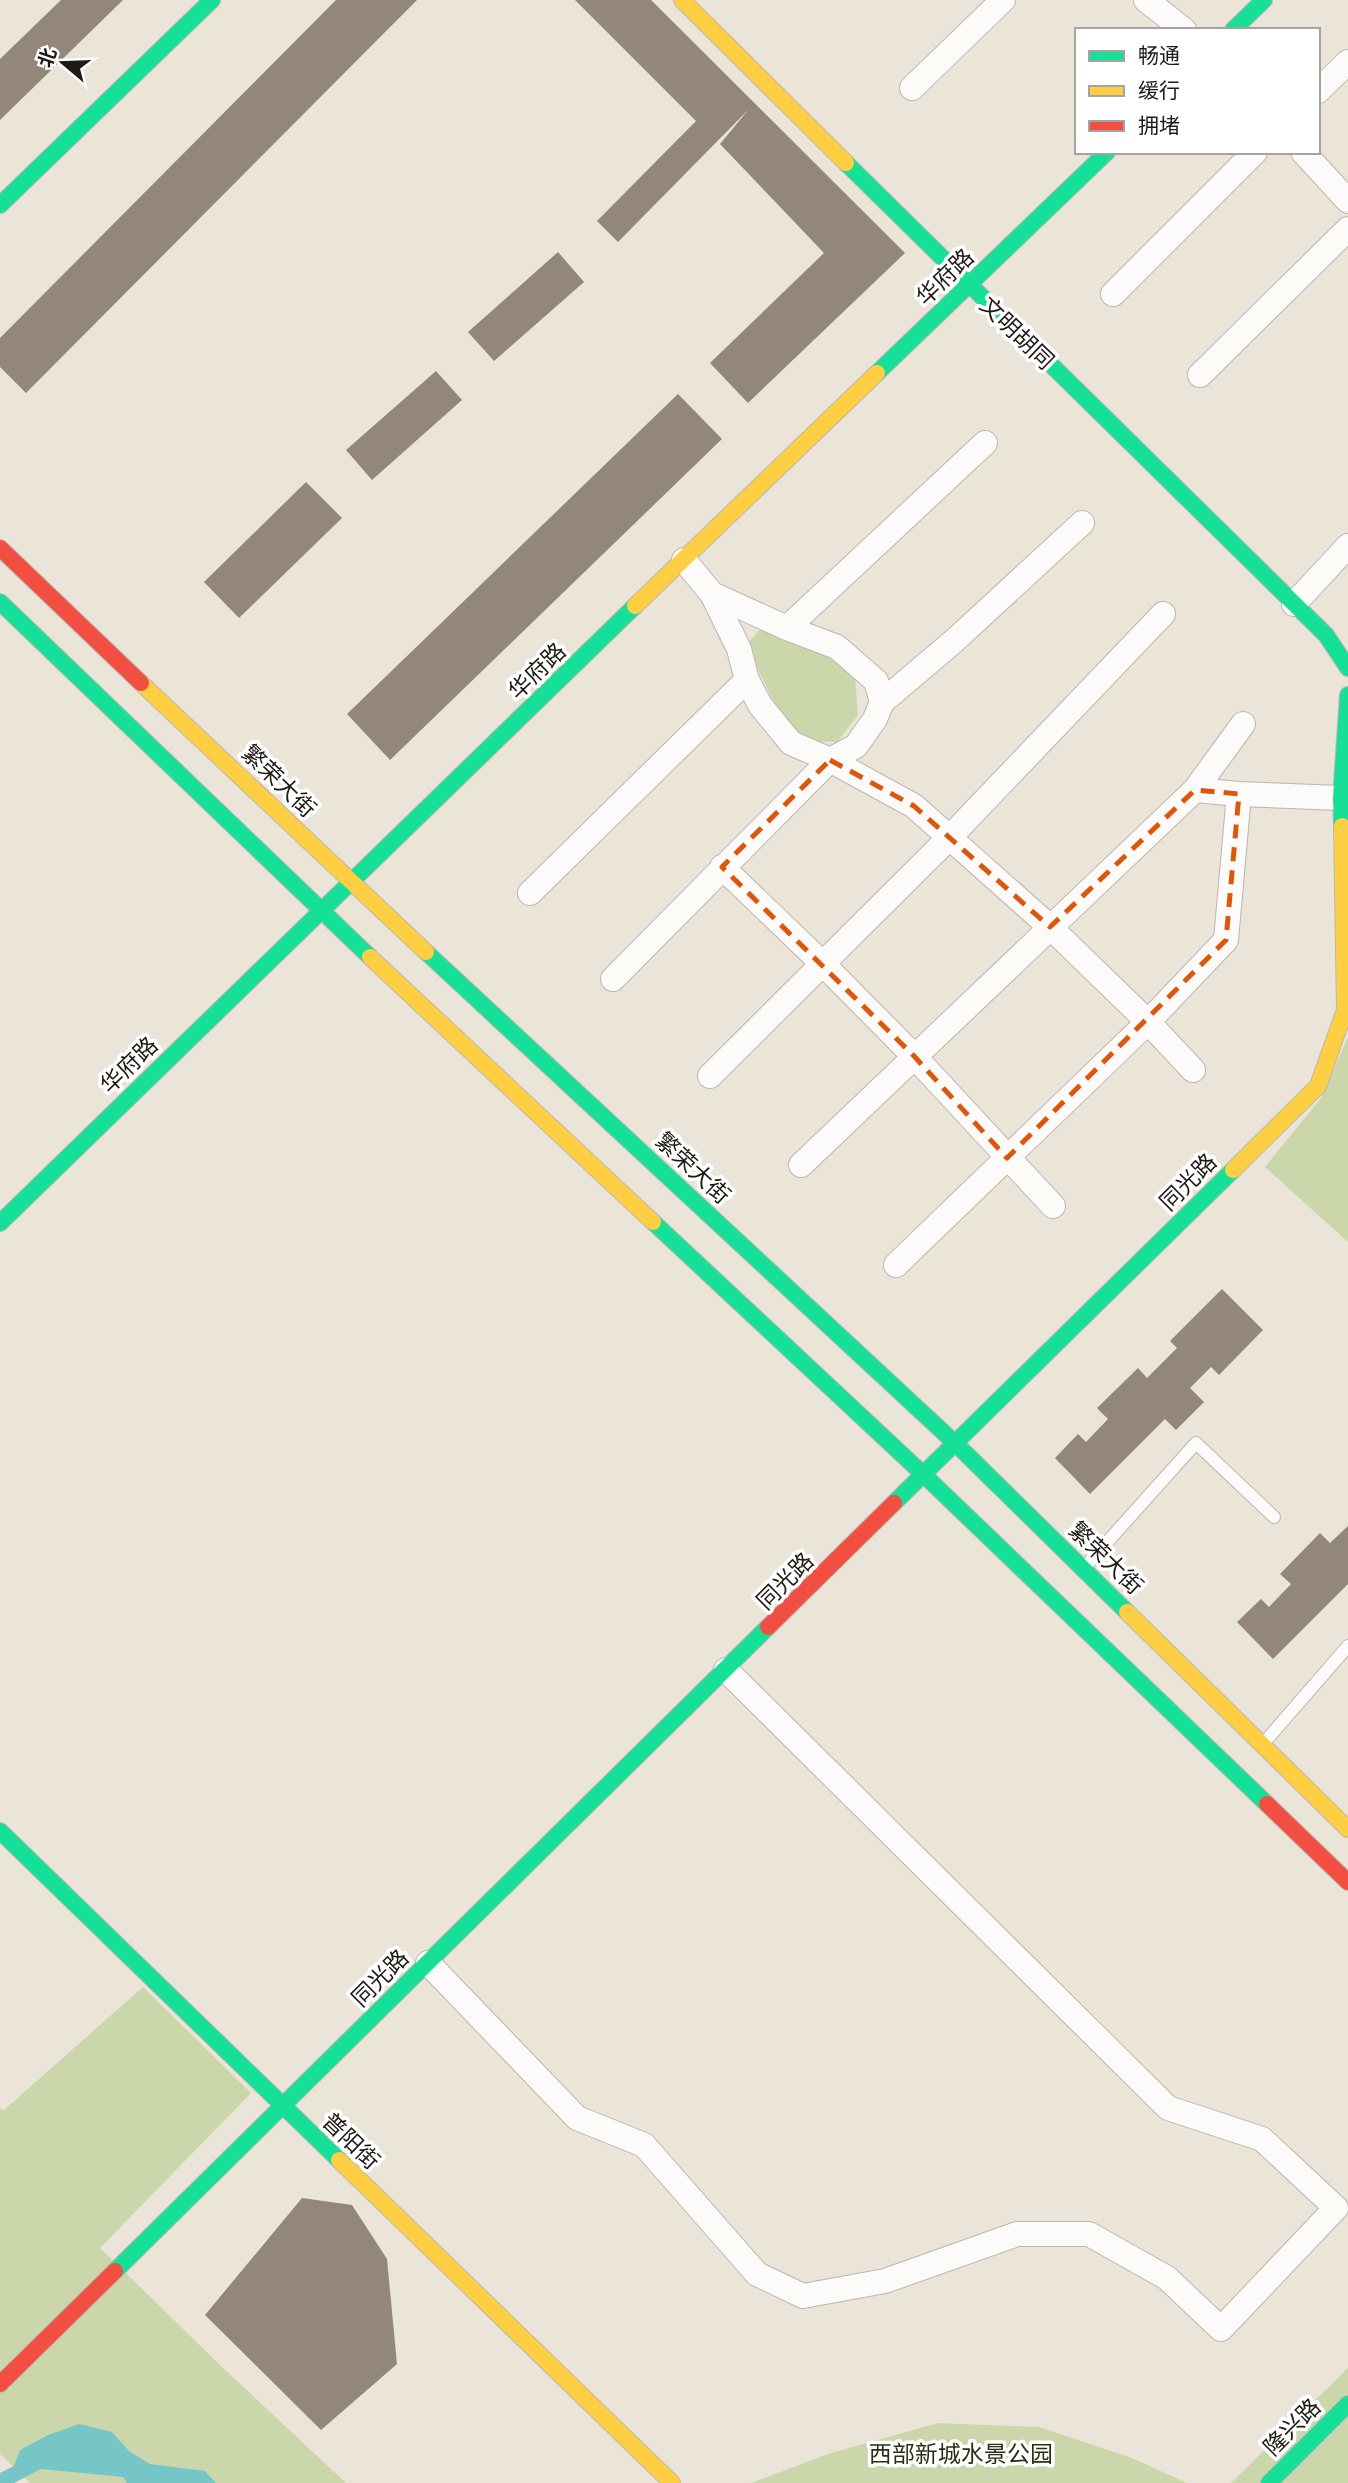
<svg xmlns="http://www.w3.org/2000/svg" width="1348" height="2483" viewBox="0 0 1348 2483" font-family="Cabin,'Noto Sans SC',sans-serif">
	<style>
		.green { fill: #cbd7ab }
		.water { fill: #76c6c8 }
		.building { fill: #92877a }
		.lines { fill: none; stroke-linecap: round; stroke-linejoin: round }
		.lane-casing { stroke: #bbb6ae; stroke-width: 14 }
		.street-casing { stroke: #bbb6ae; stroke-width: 26 }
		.fast-casing { stroke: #bbb6ae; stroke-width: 18 }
		.slow-casing { stroke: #bbb6ae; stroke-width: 18 }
		.jam-casing { stroke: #bbb6ae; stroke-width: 18 }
		.lane { stroke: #fcfbf9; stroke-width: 12 }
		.street { stroke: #fcfbf9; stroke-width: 24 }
		.fast { stroke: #16e098; stroke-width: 16 }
		.slow { stroke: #ffcf43; stroke-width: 16 }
		.jam { stroke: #f24e42; stroke-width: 16 }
		.marked { fill: none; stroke: #de560c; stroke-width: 5; stroke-dasharray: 14 9; stroke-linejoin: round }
		.labels { text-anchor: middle; stroke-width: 7; stroke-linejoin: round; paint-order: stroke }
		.street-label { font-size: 23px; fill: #1f1a14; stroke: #fff }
		.park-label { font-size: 23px; fill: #263112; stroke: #fff }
	</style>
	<rect width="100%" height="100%" fill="#eae4d9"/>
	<path class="green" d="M 765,624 L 825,655 L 855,677 L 858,715 L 837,742 L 802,741 L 773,700 L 746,645 Z
		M 1348,1037 L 1348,1242 L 1265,1167 L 1321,1098 Z
		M 143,1987 L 251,2093 L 100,2248 L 221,2366 L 346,2483 L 30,2483 L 0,2454 L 0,2108 L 4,2110 Z
		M 1348,2368 L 1348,2483 L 1231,2483 Z
		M 938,2423 L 1039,2427 L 1132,2458 L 1187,2483 L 751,2483 L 831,2453 Z"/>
	<path class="water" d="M 79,2424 L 112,2432 L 129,2451 L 150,2464 L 205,2471 L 216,2483 L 127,2483 L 123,2477 L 41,2469 L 14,2483 L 0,2483 L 0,2473 L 14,2466 L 20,2450 L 48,2435 Z"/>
	<path class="building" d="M 61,0 L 123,0 L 0,120 L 0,59 Z
		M 336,0 L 417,0 L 26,393 L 0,367 L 0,338 Z
		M 575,0 L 651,0 L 905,253 L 748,403 L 710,363 L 824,253 L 720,144 L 749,109 L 618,242 L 597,221 L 696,121 Z
		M 558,252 L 584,282 L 494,361 L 468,332 Z
		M 436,371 L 462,400 L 372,480 L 346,450 Z
		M 678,394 L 722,439 L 390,760 L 347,714 Z
		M 306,482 L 342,518 L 239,618 L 204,582 Z
		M 1222,1289 L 1263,1330 L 1219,1375 L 1211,1367 L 1190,1388 L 1204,1402 L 1176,1430 L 1165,1419 L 1090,1494 L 1055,1458 L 1078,1434 L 1086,1442 L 1108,1419 L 1097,1408 L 1138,1368 L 1147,1378 L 1177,1348 L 1170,1341 Z
		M 1348,1526 L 1348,1584 L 1273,1659 L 1237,1622 L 1261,1599 L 1269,1607 L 1291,1584 L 1280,1574 L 1320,1533 L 1330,1543 Z
		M 302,2198 L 352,2205 L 387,2259 L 397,2364 L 321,2430 L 205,2315 Z"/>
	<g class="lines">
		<defs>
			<path id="lane" d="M 1084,1568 L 1196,1443 L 1274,1517
				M 1263,1744 L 1348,1646"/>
			<path id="street" d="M 1146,0 L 1184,30
				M 912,88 L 1003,0
				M 1318,91 L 1348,62
				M 1303,152 L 1348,201
				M 1113,294 L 1255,152
				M 1200,375 L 1348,229
				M 684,560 L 712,594 L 739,649 L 747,680 L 760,705 L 791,743 L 830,760 L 856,746 L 875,719 L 882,702 L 876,681 L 837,647 L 787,628 L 712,594
				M 1294,604 L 1348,546
				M 787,628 L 985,443
				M 882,702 L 954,641 L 1082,523
				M 1195,790 L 1239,794 L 1341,798
				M 722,867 L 823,964 L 914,1056 L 1053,1206
				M 530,893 L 747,680
				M 613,979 L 830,760 L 914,806 L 1050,927 L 1148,1022 L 1193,1070
				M 710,1076 L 949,838 L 1163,614
				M 801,1165 L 1195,790 L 1243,724
				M 896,1265 L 1148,1022 L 1226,940 L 1239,794
				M 428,1963 L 577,2118 L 644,2145 L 757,2274 L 803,2296 L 885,2281 L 1017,2234 L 1089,2234 L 1167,2278 L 1221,2329 L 1336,2208 L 1262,2139 L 1168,2108 L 726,1670"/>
			<path id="fast" d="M 1233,30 L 1264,0
				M 846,163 L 1326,635 L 1348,668
				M 0,205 L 212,0
				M 877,373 L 1107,152
				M 0,602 L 370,957
				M 1342,826 L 1341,798 L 1348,695
				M 426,952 L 956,1444 L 1127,1612
				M 653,1222 L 924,1475 L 1267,1804
				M 0,1223 L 635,606
				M 894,1503 L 1233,1170
				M 0,1831 L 339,2160
				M 115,2271 L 768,1627
				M 1269,2483 L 1348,2404"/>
			<path id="slow" d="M 682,0 L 846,163
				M 635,606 L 877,373
				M 141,683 L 426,952
				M 370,957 L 653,1222
				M 1233,1170 L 1318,1086 L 1345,1010 L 1342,826
				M 1127,1612 L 1348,1829
				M 339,2160 L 672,2483"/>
			<path id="jam" d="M 0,548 L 141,683
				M 768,1627 L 894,1503
				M 1267,1804 L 1348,1882
				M 0,2384 L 115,2271"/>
		</defs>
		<use href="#lane" class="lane-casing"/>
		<use href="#street" class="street-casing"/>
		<use href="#fast" class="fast-casing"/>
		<use href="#slow" class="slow-casing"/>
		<use href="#jam" class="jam-casing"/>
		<use href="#lane" class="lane"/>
		<use href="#street" class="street"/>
		<use href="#fast" class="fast"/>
		<use href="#slow" class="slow"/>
		<use href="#jam" class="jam"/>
	</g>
	<path class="marked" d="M 830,760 L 914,806 L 1050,927 L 1195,790 L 1239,794 L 1226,940 L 1007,1158 L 914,1056 L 722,867 Z"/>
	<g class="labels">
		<g class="street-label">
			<text transform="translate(945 277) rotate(-44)" y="8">华府路</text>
			<text transform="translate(1017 333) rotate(44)" y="8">文明胡同</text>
			<text transform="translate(537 671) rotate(-44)" y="8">华府路</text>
			<text transform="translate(279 781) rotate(44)" y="8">繁荣大街</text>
			<text transform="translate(129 1065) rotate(-44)" y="8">华府路</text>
			<text transform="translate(693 1168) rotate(43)" y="8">繁荣大街</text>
			<text transform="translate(1188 1182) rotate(-45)" y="8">同光路</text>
			<text transform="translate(1106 1558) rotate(44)" y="8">繁荣大街</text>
			<text transform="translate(785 1581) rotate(-45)" y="8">同光路</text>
			<text transform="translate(380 1978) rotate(-45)" y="8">同光路</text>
			<text transform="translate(351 2141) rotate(44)" y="8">普阳街</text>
			<text transform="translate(1292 2427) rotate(-45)" y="8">隆兴路</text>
		</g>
		<g class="park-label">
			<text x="961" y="2462">西部新城水景公园</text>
		</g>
	</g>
	<rect x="1075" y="28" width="245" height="126" fill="#ffffff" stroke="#a5a3a1" stroke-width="2"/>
	<rect x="1089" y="51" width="35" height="10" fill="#16e098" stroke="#a5a3a1" stroke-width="2"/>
	<text x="1138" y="63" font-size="21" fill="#1f1a14">畅通</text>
	<rect x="1089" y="86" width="35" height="10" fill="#ffcf43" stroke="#a5a3a1" stroke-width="2"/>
	<text x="1138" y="98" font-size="21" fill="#1f1a14">缓行</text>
	<rect x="1089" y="121" width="35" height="10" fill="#f24e42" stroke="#a5a3a1" stroke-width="2"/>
	<text x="1138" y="133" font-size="21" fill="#1f1a14">拥堵</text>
	<g transform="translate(63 63) rotate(289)" stroke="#ffffff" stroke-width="5" paint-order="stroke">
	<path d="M0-5L12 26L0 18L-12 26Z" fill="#1f1a14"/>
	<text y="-10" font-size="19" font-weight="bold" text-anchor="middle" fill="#1f1a14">北</text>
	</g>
</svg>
